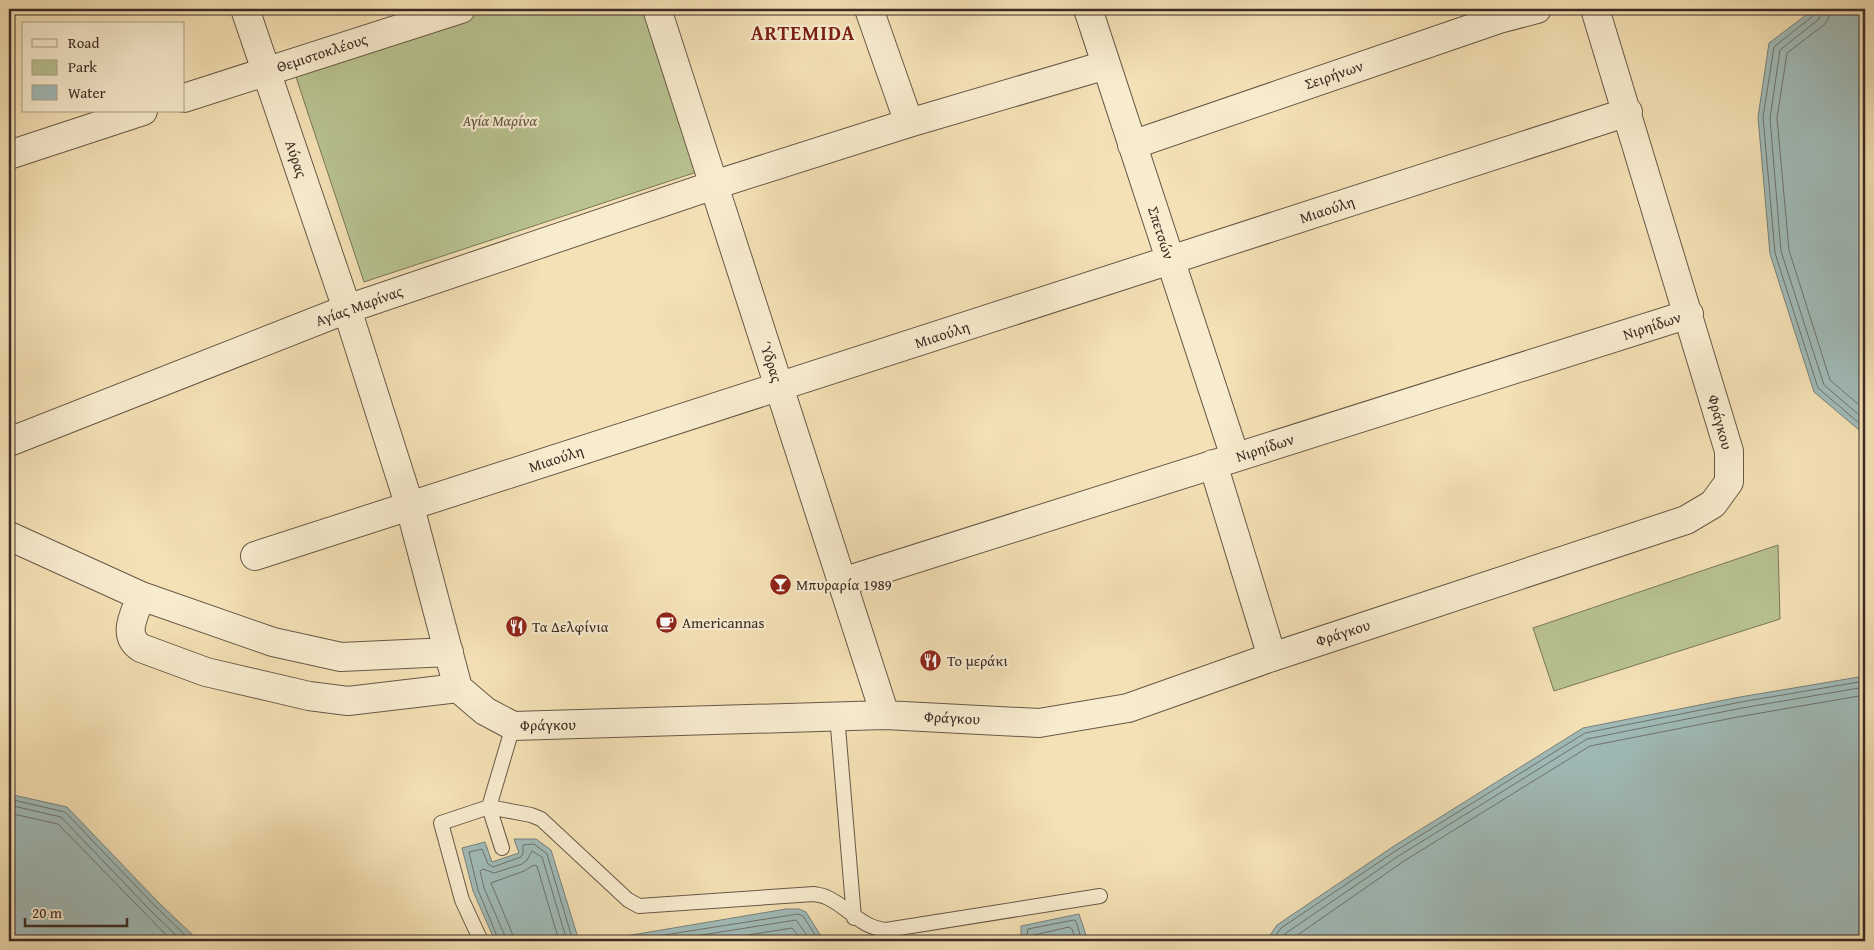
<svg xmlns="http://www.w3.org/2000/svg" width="1874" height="950" viewBox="0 0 1874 950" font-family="'Gentium Book Plus',serif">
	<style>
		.green { fill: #b8c390; stroke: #7a775a }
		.water { fill: #a0bbb8; stroke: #78817c }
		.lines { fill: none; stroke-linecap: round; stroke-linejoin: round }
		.shore { stroke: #6e736e; stroke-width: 1 }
		.lane-casing { stroke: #695848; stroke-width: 16 }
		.street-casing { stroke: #695848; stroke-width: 30 }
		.lane { stroke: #f8eccf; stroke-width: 14 }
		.street { stroke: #f8eccf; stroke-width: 28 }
		.labels { text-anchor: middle; stroke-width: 4.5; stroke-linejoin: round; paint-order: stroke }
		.street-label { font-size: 15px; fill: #3b2b23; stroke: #f8eccf }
		.park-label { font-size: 15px; font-style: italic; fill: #5a513e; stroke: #f8eccf }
		.poi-label { font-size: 15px; fill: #3b2b23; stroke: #f8eccf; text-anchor: start }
		.district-label { font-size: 20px; font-weight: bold; letter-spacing: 1px; fill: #7a1f14; stroke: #f8eccf }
	</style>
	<rect width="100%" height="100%" fill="#f4e1b5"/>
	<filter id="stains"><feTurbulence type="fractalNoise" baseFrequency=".004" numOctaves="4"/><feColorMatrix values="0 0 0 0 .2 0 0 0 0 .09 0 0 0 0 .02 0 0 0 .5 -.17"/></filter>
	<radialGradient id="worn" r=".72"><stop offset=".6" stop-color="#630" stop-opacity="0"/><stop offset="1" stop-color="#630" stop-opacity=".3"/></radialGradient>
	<path class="green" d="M 489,9 L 653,9 L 706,169 L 364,282 L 295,74 Z
		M 1778,545 L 1780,619 L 1554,691 L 1533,628 Z"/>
	<path class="water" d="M 1814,9 L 1865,9 L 1865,435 L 1814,392 L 1770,254 L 1758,117 L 1769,43 Z
		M 1865,676 L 1865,941 L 1266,941 L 1277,925 L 1394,846 L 1583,728 L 1740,697 Z
		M 9,794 L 67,807 L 158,902 L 199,941 L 9,941 Z
		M 514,839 L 536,839 L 551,850 L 579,941 L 495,941 L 473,891 L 462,848 L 485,842 L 492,862 L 519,853 Z
		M 786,909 L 799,909 L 806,912 L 824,941 L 596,941 Z
		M 1079,914 L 1088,941 L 1021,941 L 1021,926 Z"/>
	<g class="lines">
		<path class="shore" d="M 1816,9 L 1814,15 L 1774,47 L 1763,117 L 1775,253 L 1818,388 L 1865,428
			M 1823,9 L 1819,19 L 1780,50 L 1770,118 L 1781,251 L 1824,385 L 1865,420
			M 1830,9 L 1829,17 L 1825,24 L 1787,53 L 1777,118 L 1789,250 L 1830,380 L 1865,410
			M 9,799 L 65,812 L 155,906 L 191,941
			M 9,805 L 61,817 L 150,910 L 182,941
			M 9,813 L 58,824 L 172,941
			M 499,941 L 478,890 L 469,852 L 482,849 L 488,864 L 493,867 L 521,857 L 523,853 L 523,845 L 534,844 L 547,854 L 573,941
			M 506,941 L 505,936 L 484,888 L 480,871 L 483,869 L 494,873 L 522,864 L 527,860 L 532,851 L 542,857 L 567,941
			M 513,941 L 512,933 L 491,883 L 524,871 L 534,865 L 537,866 L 559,941
			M 626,941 L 798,914 L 803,916 L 819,941
			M 664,941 L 796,920 L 811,941
			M 710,941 L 792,928 L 802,941
			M 1026,941 L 1028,929 L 1074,920 L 1076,921 L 1082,941
			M 1032,941 L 1034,935 L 1069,927 L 1072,929 L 1076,941
			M 1272,941 L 1281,928 L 1397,850 L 1585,733 L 1741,702 L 1865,681
			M 1279,941 L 1286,933 L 1400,855 L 1587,739 L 1742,708 L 1865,687
			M 1289,941 L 1404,861 L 1590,746 L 1743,716 L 1865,695"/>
		<defs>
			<path id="lane" d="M 837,715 L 854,918
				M 502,848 L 489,807 L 513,726
				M 481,941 L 462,900 L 441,823 L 489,807 L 531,815 L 541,819 L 628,900 L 639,906 L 814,894 C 818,895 822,895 826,897 C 849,907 859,927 886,930 L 1100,896"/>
			<path id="street" d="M 245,9 L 347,309 L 410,507 L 458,688 L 485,711 L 513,726 L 885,715 L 1039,723 L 1128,708 L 1272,657 L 1686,520 L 1713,504 L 1729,482 L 1729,451 L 1595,9
				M 657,9 L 885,715
				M 869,9 L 909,123
				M 1088,9 L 1235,457
				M 184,98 L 461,9
				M 1132,145 L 1499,19 L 1537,9
				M 9,155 L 143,111
				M 9,442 L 347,309 L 714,185 L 909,123 L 1106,65
				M 1213,464 L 1272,657
				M 9,536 L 141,596
				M 255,556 L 1628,112
				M 842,582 L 1689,314
				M 449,652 L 341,657 L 273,642 L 141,596 C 135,614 121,635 141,648 L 206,672 L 309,696 L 348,701 L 458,688"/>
		</defs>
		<use href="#lane" class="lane-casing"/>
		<use href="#street" class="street-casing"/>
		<use href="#lane" class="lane"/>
		<use href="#street" class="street"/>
	</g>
	<defs>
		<symbol id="bar-disc" viewBox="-11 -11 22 22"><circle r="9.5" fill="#8f2418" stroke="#f8eccf"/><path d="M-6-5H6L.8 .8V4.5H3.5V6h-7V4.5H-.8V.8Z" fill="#fff"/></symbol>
		<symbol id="cafe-disc" viewBox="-11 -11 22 22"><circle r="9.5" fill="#8f2418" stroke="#f8eccf"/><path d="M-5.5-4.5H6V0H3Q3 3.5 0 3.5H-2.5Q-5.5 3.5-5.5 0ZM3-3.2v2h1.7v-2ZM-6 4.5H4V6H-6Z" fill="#fff"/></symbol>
		<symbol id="restaurant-disc" viewBox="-11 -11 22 22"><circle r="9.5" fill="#8f2418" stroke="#f8eccf"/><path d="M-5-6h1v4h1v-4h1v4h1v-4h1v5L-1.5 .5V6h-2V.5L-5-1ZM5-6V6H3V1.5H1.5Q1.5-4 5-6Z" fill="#fff"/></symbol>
	</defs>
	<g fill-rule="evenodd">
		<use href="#bar-disc" x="768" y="572" width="25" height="25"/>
		<use href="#cafe-disc" x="654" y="610" width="25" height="25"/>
		<use href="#restaurant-disc" x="504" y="614" width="25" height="25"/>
		<use href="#restaurant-disc" x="918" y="648" width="25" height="25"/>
	</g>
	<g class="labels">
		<g class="street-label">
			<text transform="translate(322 53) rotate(-18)" y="5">Θεμιστοκλέους</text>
			<text transform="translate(1334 75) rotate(-19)" y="5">Σειρήνων</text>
			<text transform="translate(296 159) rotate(71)" y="5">Αύρας</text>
			<text transform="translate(1327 210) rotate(-18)" y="5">Μιαούλη</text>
			<text transform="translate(1161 233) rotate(72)" y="5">Σπετσών</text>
			<text transform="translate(359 306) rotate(-20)" y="5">Αγίας Μαρίνας</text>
			<text transform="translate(1652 326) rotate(-18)" y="5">Νιρηίδων</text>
			<text transform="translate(942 335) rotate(-18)" y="5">Μιαούλη</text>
			<text transform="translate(771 362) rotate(72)" y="5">Ύδρας</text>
			<text transform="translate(1720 422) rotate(75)" y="5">Φράγκου</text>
			<text transform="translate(1265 448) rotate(-18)" y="5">Νιρηίδων</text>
			<text transform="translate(556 459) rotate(-18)" y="5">Μιαούλη</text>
			<text transform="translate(1343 633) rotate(-18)" y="5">Φράγκου</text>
			<text transform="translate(952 718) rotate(3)" y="5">Φράγκου</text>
			<text transform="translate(548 725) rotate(-1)" y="5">Φράγκου</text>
		</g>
		<g class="park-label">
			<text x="500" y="126">Αγία Μαρίνα</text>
		</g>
		<g class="poi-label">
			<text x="796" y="590">Μπυραρία 1989</text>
			<text x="682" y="628">Americannas</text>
			<text x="532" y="632">Τα Δελφίνια</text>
			<text x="947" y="666">Το μεράκι</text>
		</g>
		<g class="district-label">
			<text x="803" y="40">ARTEMIDA</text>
		</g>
	</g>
	<rect width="1874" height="950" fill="none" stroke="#f4e1b5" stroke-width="30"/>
	<rect x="10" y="10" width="1854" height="930" fill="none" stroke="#3b2b23" stroke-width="2.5"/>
	<rect x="15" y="15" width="1844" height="920" fill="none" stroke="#3b2b23"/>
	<rect x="22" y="22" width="162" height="90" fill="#f8eccf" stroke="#ac9f8a"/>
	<rect x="32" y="39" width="25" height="8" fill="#f8eccf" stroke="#ac9f8a"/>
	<text x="68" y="48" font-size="15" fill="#3b2b23">Road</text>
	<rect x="32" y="60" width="25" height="15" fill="#b8c390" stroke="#ac9f8a"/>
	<text x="68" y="72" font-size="15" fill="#3b2b23">Park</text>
	<rect x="32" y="85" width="25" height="15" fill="#a0bbb8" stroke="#ac9f8a"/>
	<text x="68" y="98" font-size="15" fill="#3b2b23">Water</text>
	<path d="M25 918v8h102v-8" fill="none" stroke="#3b2b23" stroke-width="2.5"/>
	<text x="32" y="918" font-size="15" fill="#3b2b23" stroke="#f8eccf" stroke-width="4" paint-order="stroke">20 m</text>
	<rect width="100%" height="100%" filter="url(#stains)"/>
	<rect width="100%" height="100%" fill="url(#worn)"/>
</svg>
